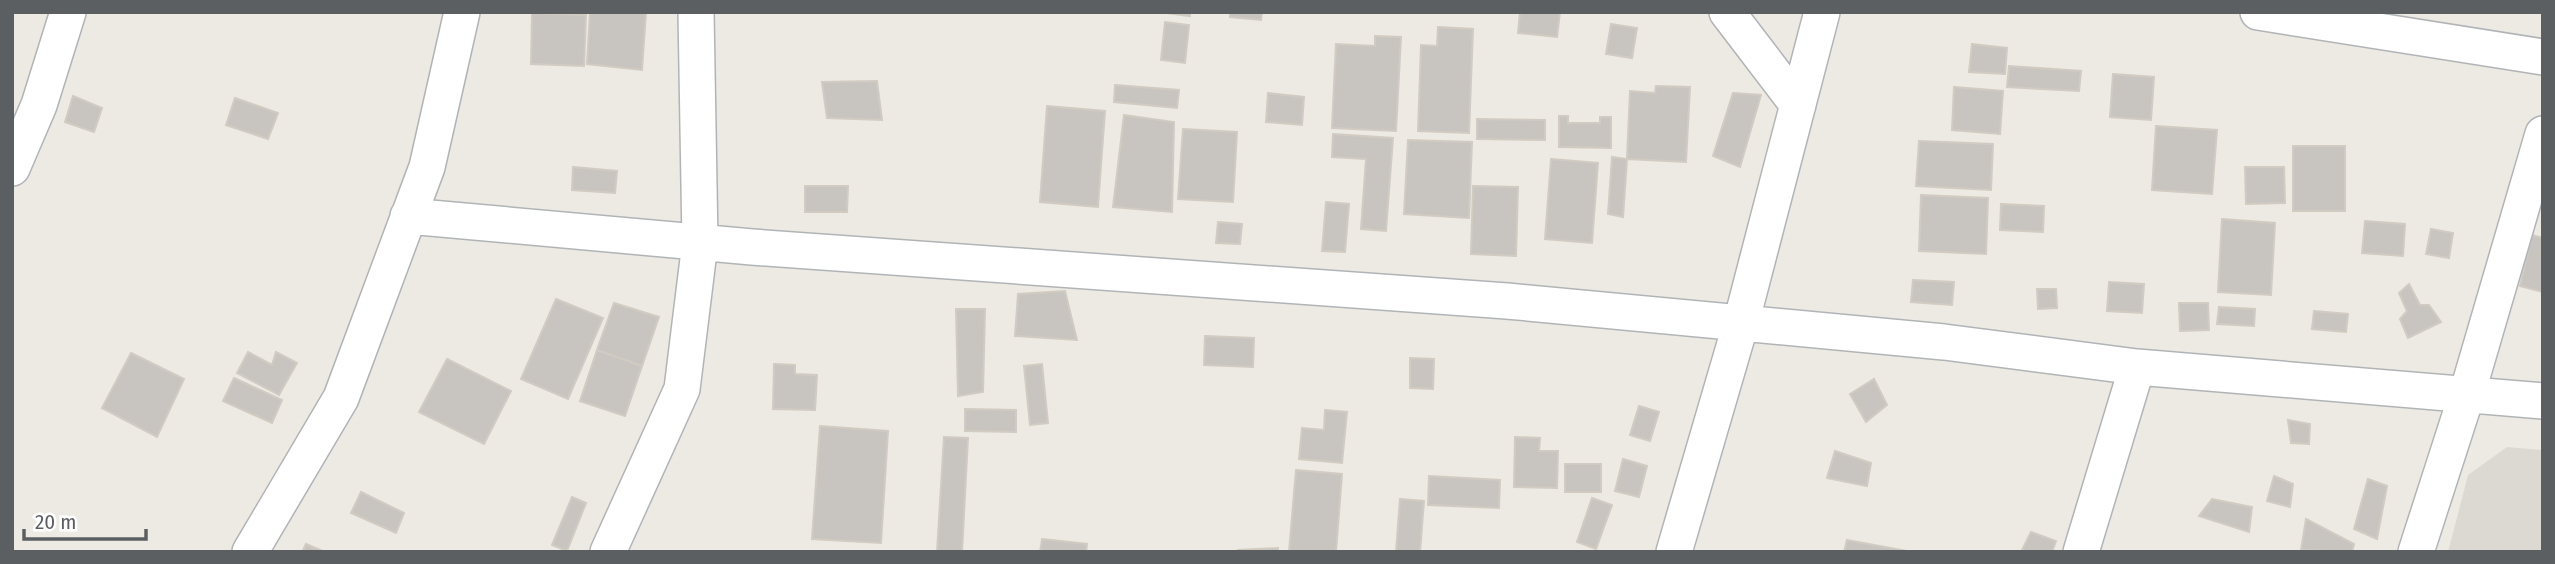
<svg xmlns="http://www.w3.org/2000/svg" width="2555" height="564" viewBox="0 0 2555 564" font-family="'Fira Sans Condensed',sans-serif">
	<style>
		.education { fill: #dcd9d2 }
		.building { fill: #c8c5c0; stroke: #d1cbc2; stroke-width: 2 }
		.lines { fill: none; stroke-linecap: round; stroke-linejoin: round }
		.street-casing { stroke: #b1b4b7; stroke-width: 38 }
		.street { stroke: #fff; stroke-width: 35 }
	</style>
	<rect width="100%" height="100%" fill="#eceae3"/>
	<path class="education" d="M 2507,447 L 2543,450 L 2543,552 L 2448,552 L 2468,475 Z"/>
	<path class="building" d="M 590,12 L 646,12 L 642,70 L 587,64 Z
		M 1159,12 L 1190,12 L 1190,16 Z
		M 1230,12 L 1262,12 L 1261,20 L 1230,17 Z
		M 1520,12 L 1560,12 L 1557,37 L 1518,33 Z
		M 532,13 L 586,15 L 584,66 L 531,64 Z
		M 1165,22 L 1189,25 L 1185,63 L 1161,60 Z
		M 1611,24 L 1637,28 L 1632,58 L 1606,54 Z
		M 1438,27 L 1473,29 L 1469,133 L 1418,131 L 1421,45 L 1437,46 Z
		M 1375,36 L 1401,37 L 1396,131 L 1332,128 L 1336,44 L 1375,46 Z
		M 1972,44 L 2007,48 L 2005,74 L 1969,72 Z
		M 2009,66 L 2081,71 L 2079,91 L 2007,87 Z
		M 2113,74 L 2154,77 L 2151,120 L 2110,117 Z
		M 877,81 L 882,120 L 827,118 L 822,82 Z
		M 1115,85 L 1179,90 L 1177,108 L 1114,102 Z
		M 1656,86 L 1690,87 L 1686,162 L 1627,159 L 1630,91 L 1655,93 Z
		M 1954,87 L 2003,91 L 2000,134 L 1952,130 Z
		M 1268,93 L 1304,97 L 1302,125 L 1266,122 Z
		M 1733,93 L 1761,95 L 1740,167 L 1713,156 Z
		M 73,96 L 102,108 L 94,132 L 65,122 Z
		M 235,98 L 278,113 L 268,139 L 226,125 Z
		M 1047,106 L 1105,111 L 1098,207 L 1040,202 Z
		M 1124,115 L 1174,122 L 1172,212 L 1113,207 Z
		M 1559,116 L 1568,116 L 1568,123 L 1600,123 L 1600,117 L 1611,117 L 1611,148 L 1559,147 Z
		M 1477,119 L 1545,120 L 1545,140 L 1477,139 Z
		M 2156,126 L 2217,130 L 2212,194 L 2152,190 Z
		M 1183,129 L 1237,132 L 1233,202 L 1178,199 Z
		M 1333,134 L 1393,138 L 1386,231 L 1361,229 L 1366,159 L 1332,157 Z
		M 1408,140 L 1472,142 L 1469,218 L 1404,214 Z
		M 1919,141 L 1993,144 L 1991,190 L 1916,186 Z
		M 2293,146 L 2345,146 L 2345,211 L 2293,211 Z
		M 1612,157 L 1627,159 L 1623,217 L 1608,214 Z
		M 1551,159 L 1598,163 L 1592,243 L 1545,239 Z
		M 573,167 L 617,171 L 615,193 L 572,190 Z
		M 2245,167 L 2284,167 L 2285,203 L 2246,204 Z
		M 805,186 L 848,186 L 847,212 L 805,212 Z
		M 1473,186 L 1518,187 L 1516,256 L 1471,254 Z
		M 1921,195 L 1988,198 L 1986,254 L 1919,251 Z
		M 1326,202 L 1349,204 L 1345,252 L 1322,251 Z
		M 2001,204 L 2044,206 L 2043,232 L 2000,230 Z
		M 2222,219 L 2275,223 L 2271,295 L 2218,292 Z
		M 2365,221 L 2405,224 L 2403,256 L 2362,253 Z
		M 1218,222 L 1242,224 L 1240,244 L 1216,243 Z
		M 2431,229 L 2453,233 L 2449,258 L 2426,254 Z
		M 2532,235 L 2543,238 L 2543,292 L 2520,286 Z
		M 1913,280 L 1954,282 L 1952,305 L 1911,302 Z
		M 2109,282 L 2144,284 L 2142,313 L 2107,311 Z
		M 2409,284 L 2420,305 L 2429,305 L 2441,322 L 2408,338 L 2400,319 L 2407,311 L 2399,293 Z
		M 2037,289 L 2056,289 L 2057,308 L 2038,309 Z
		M 1065,291 L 1077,340 L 1015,336 L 1018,294 Z
		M 556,299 L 603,318 L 568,399 L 521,379 Z
		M 614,303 L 659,317 L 642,366 L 597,350 Z
		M 2179,303 L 2208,303 L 2209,330 L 2180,331 Z
		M 2219,307 L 2255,309 L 2254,326 L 2217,324 Z
		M 956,309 L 985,309 L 983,392 L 958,396 Z
		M 2314,311 L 2348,314 L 2346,332 L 2312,329 Z
		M 1205,336 L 1254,338 L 1253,367 L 1204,365 Z
		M 597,350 L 642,366 L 625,416 L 580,401 Z
		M 248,352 L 272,365 L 276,352 L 297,363 L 279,395 L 237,373 Z
		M 131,353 L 184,379 L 157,437 L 102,408 Z
		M 1410,358 L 1434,359 L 1433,389 L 1410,388 Z
		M 447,359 L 511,391 L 484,444 L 419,412 Z
		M 774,364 L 795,365 L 795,374 L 817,375 L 815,410 L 773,409 Z
		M 1042,364 L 1048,423 L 1030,425 L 1024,366 Z
		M 234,378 L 282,400 L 272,423 L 223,401 Z
		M 1874,379 L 1887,405 L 1866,422 L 1850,394 Z
		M 1639,406 L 1659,412 L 1650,441 L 1630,435 Z
		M 965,409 L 1016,410 L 1016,432 L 965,431 Z
		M 1325,410 L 1347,412 L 1342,463 L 1299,459 L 1302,428 L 1324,430 Z
		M 2288,420 L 2310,424 L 2309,444 L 2291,443 Z
		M 820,426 L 888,431 L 881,543 L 812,539 Z
		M 944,437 L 968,438 L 962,552 L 937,552 Z
		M 1515,437 L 1540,438 L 1539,451 L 1558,451 L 1557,488 L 1514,487 Z
		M 1835,451 L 1871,463 L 1867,486 L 1827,478 Z
		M 1623,459 L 1647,466 L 1639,497 L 1615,491 Z
		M 1565,464 L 1601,464 L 1601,492 L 1565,492 Z
		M 1296,470 L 1342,474 L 1336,552 L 1289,552 Z
		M 1429,476 L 1500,480 L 1499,508 L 1428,505 Z
		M 2274,476 L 2293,484 L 2290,507 L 2267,501 Z
		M 2368,479 L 2387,486 L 2377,539 L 2354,529 Z
		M 361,492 L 404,513 L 396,533 L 351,513 Z
		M 572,497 L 586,503 L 567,551 L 552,545 Z
		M 1592,498 L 1612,505 L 1596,549 L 1577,542 Z
		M 1400,499 L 1424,501 L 1420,552 L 1396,552 Z
		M 2212,499 L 2252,507 L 2249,532 L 2199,516 Z
		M 2306,519 L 2354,544 L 2352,552 L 2301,550 Z
		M 2031,532 L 2056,541 L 2052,552 L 2021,552 Z
		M 1042,539 L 1087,544 L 1086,552 L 1040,552 Z
		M 1847,540 L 1912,552 L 1844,552 Z
		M 306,544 L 325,552 L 302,552 Z
		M 1278,548 L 1278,552 L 1237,552 L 1238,550 Z"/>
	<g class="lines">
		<defs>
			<path id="street" d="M 1727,12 L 1798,105
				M 2258,12 L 2543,57
				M 12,168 L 39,105 L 68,12
				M 408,216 L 752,247 L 1507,301 L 1944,342 L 2137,367 L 2543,401
				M 250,552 L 341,398 L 427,167 L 462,12
				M 608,552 L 682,389 L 700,243 L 696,12
				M 1674,552 L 1741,323 L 1822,12
				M 2081,552 L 2137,367
				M 2416,552 L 2467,394 L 2543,134"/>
		</defs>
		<use href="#street" class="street-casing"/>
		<use href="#street" class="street"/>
	</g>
	<rect width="2555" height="564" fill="none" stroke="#5c5f62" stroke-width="28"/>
	<path d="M24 529v10h122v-10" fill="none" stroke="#5c5f62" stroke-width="3.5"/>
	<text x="35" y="529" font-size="21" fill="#5c5f62" stroke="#ffffff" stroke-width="5" paint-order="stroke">20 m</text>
</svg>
